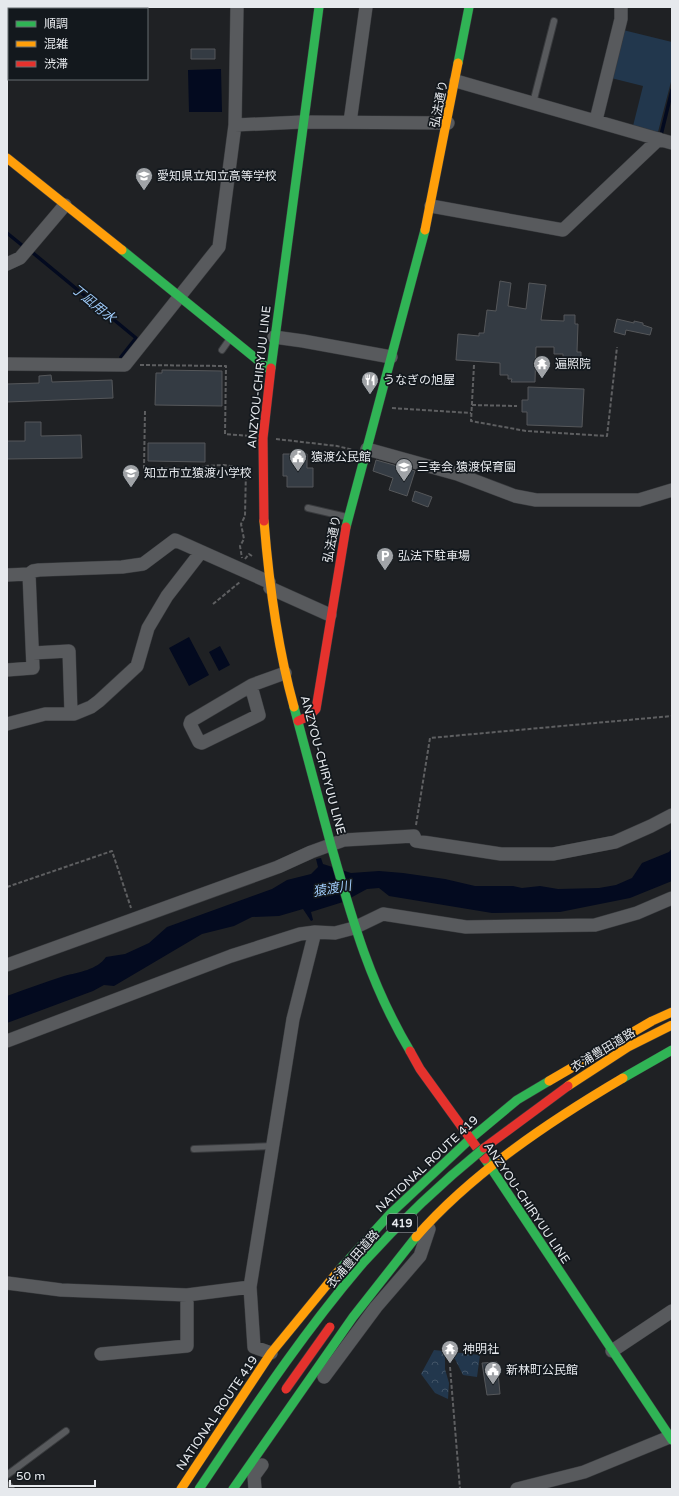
<svg xmlns="http://www.w3.org/2000/svg" width="679" height="1496" viewBox="0 0 679 1496" font-family="'Varela Round','Noto Sans JP',sans-serif">
	<style>
		.green { fill: #22374d }
		.forest { fill: url(#forest-crowns) }
		.water { fill: #030a1f }
		.lines { fill: none; stroke-linecap: round; stroke-linejoin: round }
		.stream { stroke: #030a1f; stroke-width: 3.5 }
		.building { fill: #343b43; stroke: #55575a }
		.lane-casing { stroke: #393b3e; stroke-width: 8 }
		.street-casing { stroke: #393b3e; stroke-width: 14 }
		.fast-casing { stroke: #393b3e; stroke-width: 10 }
		.slow-casing { stroke: #393b3e; stroke-width: 10 }
		.jam-casing { stroke: #393b3e; stroke-width: 10 }
		.path { stroke: #5e5f61; stroke-width: 2; stroke-dasharray: 4 2; stroke-linecap: butt }
		.lane { stroke: #585a5d; stroke-width: 6 }
		.street { stroke: #585a5d; stroke-width: 13 }
		.fast { stroke: #30b455; stroke-width: 9 }
		.slow { stroke: #ff9f0a; stroke-width: 9 }
		.jam { stroke: #e5322d; stroke-width: 9 }
		.fast-bridge-casing { stroke: #393b3e; stroke-width: 10; stroke-linecap: butt }
		.slow-bridge-casing { stroke: #393b3e; stroke-width: 10; stroke-linecap: butt }
		.jam-bridge-casing { stroke: #393b3e; stroke-width: 10; stroke-linecap: butt }
		.fast-bridge { stroke: #30b455; stroke-width: 9 }
		.slow-bridge { stroke: #ff9f0a; stroke-width: 9 }
		.jam-bridge { stroke: #e5322d; stroke-width: 9 }
		.labels { text-anchor: middle; stroke-width: 3.5; stroke-linejoin: round; paint-order: stroke }
		.shield { fill: #13181d; stroke: #a7aaaf; stroke-width: 1 }
		.shield-label { font-size: 11px; font-weight: bold; fill: #e6e9ed }
		.street-label { font-size: 12px; fill: #e6e9ed; stroke: #13181d }
		.poi-label { font-size: 12px; fill: #e6e9ed; stroke: #13181d; text-anchor: start }
		.water-label { font-size: 13px; font-style: italic; fill: #9fcbfa; stroke: #13181d }
	</style>
	<defs>
		<pattern id="forest-crowns" width="20" height="18" patternUnits="userSpaceOnUse"><rect width="20" height="18" fill="#22374d"/><path d="M2 6a3 3 0 1 1 6 0M12 15a3 3 0 1 1 6 0" fill="none" stroke="#425467"/></pattern>
	</defs>
	<rect width="100%" height="100%" fill="#1f2124"/>
	<path class="green" d="M 623,30 L 672,42 L 672,78 L 658,132 L 633,126 L 643,86 L 611,78 Z"/>
	<path class="forest" d="M 434,1350 L 480,1355 L 477,1377 L 463,1375 L 455,1359 L 445,1358 L 445,1369 L 449,1383 L 448,1399 L 435,1393 L 421,1374 Z"/>
	<path class="water" d="M 221,69 L 222,112 L 189,112 L 188,70 Z
		M 189,637 L 209,675 L 189,686 L 169,648 Z
		M 220,646 L 230,665 L 219,671 L 209,652 Z
		M 672,848 L 672,881 L 630,898 L 560,912 L 492,913 L 389,896 L 379,888 L 367,889 L 343,902 L 311,912 L 313,920 L 311,921 L 303,909 L 279,916 L 252,917 L 234,926 L 202,934 L 114,986 L 104,985 L 93,991 L 7,1023 L 7,996 C 26,989 45,982 64,976 C 79,972 97,970 106,957 L 125,954 L 149,943 L 167,927 L 272,889 L 287,880 L 311,874 L 318,867 L 316,859 L 321,858 L 323,864 L 351,873 L 379,871 L 403,873 L 445,879 L 475,886 L 513,886 L 522,888 L 540,886 L 558,889 L 599,888 L 616,885 L 632,878 L 642,863 L 669,852 Z"/>
	<g class="lines">
		<path class="stream" d="M 661,135 L 672,90
			M 7,233 L 23,246
			M 33,253 L 136,338 L 121,357"/>
	</g>
	<path class="building" d="M 191,49 L 215,49 L 215,59 L 191,59 Z
		M 500,281 L 511,283 L 508,306 L 526,309 L 529,283 L 546,285 L 541,320 L 564,321 L 564,315 L 575,315 L 575,324 L 578,324 L 577,352 L 581,352 L 581,361 L 563,361 L 563,354 L 554,354 L 554,347 L 536,347 L 535,382 L 511,382 L 512,379 L 508,379 L 508,375 L 500,375 L 500,363 L 456,360 L 458,334 L 479,336 L 479,333 L 484,333 L 487,310 L 496,311 Z
		M 617,319 L 634,323 L 634,321 L 643,323 L 643,325 L 652,328 L 650,335 L 626,330 L 625,335 L 614,332 Z
		M 162,370 L 222,371 L 222,406 L 155,405 L 156,373 L 162,373 Z
		M 51,375 L 52,382 L 112,380 L 113,398 L 7,402 L 7,384 L 39,383 L 39,376 Z
		M 528,387 L 584,389 L 582,427 L 527,425 L 527,412 L 522,412 L 522,400 L 528,400 Z
		M 25,422 L 41,422 L 41,436 L 81,435 L 82,458 L 7,459 L 7,441 L 25,441 Z
		M 148,443 L 205,443 L 205,462 L 148,461 Z
		M 283,454 L 307,454 L 307,468 L 313,468 L 313,487 L 287,487 L 287,476 L 283,476 Z
		M 376,460 L 415,471 L 407,496 L 389,490 L 393,478 L 373,471 Z
		M 415,491 L 432,497 L 428,507 L 412,501 Z
		M 497,1362 L 500,1394 L 487,1395 L 482,1363 Z"/>
	<g class="lines">
		<defs>
			<path id="lane" d="M 533,103 L 554,21
				M 222,350 L 229,340
				M 308,508 L 347,517
				M 194,1149 L 273,1146
				M 7,1475 L 66,1431"/>
			<path id="street" d="M 456,81 L 672,143
				M 596,120 L 621,19 L 621,7
				M 350,122 L 366,7
				M 235,125 L 302,122 L 448,123
				M 431,206 L 563,230 L 659,139
				M 7,264 L 20,258 L 65,205
				M 274,337 L 303,341 L 391,357
				M 7,364 L 125,365 L 219,247 L 235,125 L 237,7
				M 367,449 L 457,474 L 515,496 L 536,500 L 639,500 L 672,490
				M 29,574 L 33,571 L 39,570 L 122,567 L 143,564 L 175,540 L 269,582
				M 7,575 L 29,574 L 33,668 L 7,670
				M 270,588 L 330,615
				M 33,653 L 69,651 L 71,713
				M 251,686 L 259,715 L 202,743 L 199,742 L 190,724 L 191,721 L 252,685 L 285,673
				M 7,724 L 45,714 L 74,714 L 91,707 L 99,701 L 137,666 L 148,628 L 167,596 L 201,552
				M 7,965 L 278,867 L 311,852 L 344,840 L 414,836 L 416,841 L 501,854 L 553,854 L 615,842 L 651,826 L 672,815
				M 7,1041 L 231,956 L 300,934 L 315,932 L 335,933 L 354,928 L 383,914 L 466,927 L 595,925 L 637,913 L 672,898
				M 7,1283 L 61,1290 L 187,1295 L 250,1287
				M 612,1351 L 672,1311
				M 271,1353 L 254,1347 L 250,1287 L 293,1019 L 315,932
				M 101,1354 L 187,1346 L 187,1295
				M 324,1377 L 376,1307 L 420,1256 L 429,1229
				M 7,1488 L 8,1489
				M 255,1489 L 254,1476 L 262,1465
				M 517,1489 L 584,1472 L 672,1436"/>
			<path id="fast" d="M 458,63 L 469,7
				M 122,250 L 270,370
				M 271,368 L 319,7
				M 346,527 L 425,230
				M 294,707 C 306,753 319,799 331,845 C 352,919 370,984 410,1051
				M 623,1078 L 672,1050
				M 485,1159 L 672,1440
				M 340,1269 L 390,1214 L 469,1140 L 517,1100 L 549,1081
				M 233,1489 L 353,1317 L 416,1237"/>
			<path id="slow" d="M 7,158 L 122,250
				M 425,230 L 458,63
				M 264,521 C 269,584 277,646 294,707
				M 549,1081 L 652,1021 L 672,1012
				M 416,1237 C 472,1173 550,1121 623,1078
				M 181,1489 L 271,1353 L 340,1269"/>
			<path id="jam" d="M 264,521 L 263,438 L 271,368
				M 298,721 L 309,716 L 316,709 L 346,527
				M 410,1051 L 420,1069 L 485,1159"/>
		</defs>
		<use href="#lane" class="lane-casing"/>
		<use href="#street" class="street-casing"/>
		<use href="#fast" class="fast-casing"/>
		<use href="#slow" class="slow-casing"/>
		<use href="#jam" class="jam-casing"/>
		<path class="path" d="M 140,365 L 226,366 L 225,434 L 250,436
			M 474,365 L 471,421 L 526,431 L 607,436 L 617,347
			M 472,405 L 517,406
			M 392,408 L 471,413
			M 145,411 L 144,468 L 202,469 L 203,466 L 224,465 L 246,469 L 245,516 L 241,524 L 244,539 L 240,546 L 242,558
			M 276,439 L 337,446 L 353,450
			M 245,559 L 249,554 L 252,556
			M 213,604 L 240,582
			M 416,825 L 430,738 L 672,716
			M 7,887 L 112,851 L 131,908
			M 450,1367 L 460,1489"/>
		<use href="#lane" class="lane"/>
		<use href="#street" class="street"/>
		<use href="#fast" class="fast"/>
		<use href="#slow" class="slow"/>
		<use href="#jam" class="jam"/>
		<defs>
			<path id="fast-bridge" d="M 199,1489 C 251,1412 302,1334 363,1263 C 400,1222 441,1183 484,1148"/>
			<path id="slow-bridge" d="M 568,1086 L 628,1047 L 672,1025"/>
			<path id="jam-bridge" d="M 484,1148 L 568,1086
				M 286,1389 L 330,1327"/>
		</defs>
		<use href="#fast-bridge" class="fast-bridge-casing"/>
		<use href="#slow-bridge" class="slow-bridge-casing"/>
		<use href="#jam-bridge" class="jam-bridge-casing"/>
		<use href="#fast-bridge" class="fast-bridge"/>
		<use href="#slow-bridge" class="slow-bridge"/>
		<use href="#jam-bridge" class="jam-bridge"/>
	</g>
	<defs>
		<symbol id="school-pin" viewBox="-11 -11 22 30"><path d="M0 17L-7.5 6A9.5 9.5 0 1 1 7.5 6Z" fill="#a0a3a7" stroke="#13181d"/><path d="M0-5L7-2L0 1L-7-2ZM-4 1L0 2.5L4 1V4Q0 6-4 4Z" fill="#fff"/></symbol>
		<symbol id="temple-pin" viewBox="-11 -11 22 30"><path d="M0 17L-7.5 6A9.5 9.5 0 1 1 7.5 6Z" fill="#a0a3a7" stroke="#13181d"/><path d="M0-6L5-2H3V0L6.5 2.5H4V6H1.5V3h-3V6H-4V2.5H-6.5L-3 0V-2H-5Z" fill="#fff"/></symbol>
		<symbol id="restaurant-pin" viewBox="-11 -11 22 30"><path d="M0 17L-7.5 6A9.5 9.5 0 1 1 7.5 6Z" fill="#a0a3a7" stroke="#13181d"/><path d="M-5-6h1v4h1v-4h1v4h1v-4h1v5L-1.5 .5V6h-2V.5L-5-1ZM5-6V6H3V1.5H1.5Q1.5-4 5-6Z" fill="#fff"/></symbol>
		<symbol id="civic-pin" viewBox="-11 -11 22 30"><path d="M0 17L-7.5 6A9.5 9.5 0 1 1 7.5 6Z" fill="#a0a3a7" stroke="#13181d"/><path d="M-.6-6.5H3V-4.5H.6V-3L4-1V1h2V6H-6V1h2V-1L-.6-3ZM-1.2 2.5V6h2.4V2.5Z" fill="#fff"/></symbol>
		<symbol id="parking-pin" viewBox="-11 -11 22 30"><path d="M0 17L-7.5 6A9.5 9.5 0 1 1 7.5 6Z" fill="#a0a3a7" stroke="#13181d"/><path d="M-3.5-5.5H1a3.5 3.5 0 0 1 0 7H-1V5.5H-3.5ZM-1-3.4V-.6H.8a1.4 1.4 0 0 0 0-2.8Z" fill="#fff"/></symbol>
	</defs>
	<g fill-rule="evenodd">
		<use href="#school-pin" x="134" y="166" width="20" height="27"/>
		<use href="#temple-pin" x="532" y="354" width="20" height="27"/>
		<use href="#restaurant-pin" x="360" y="370" width="20" height="27"/>
		<use href="#civic-pin" x="288" y="447" width="20" height="27"/>
		<use href="#school-pin" x="394" y="457" width="20" height="27"/>
		<use href="#school-pin" x="121" y="463" width="20" height="27"/>
		<use href="#parking-pin" x="375" y="546" width="20" height="27"/>
		<use href="#temple-pin" x="440" y="1339" width="20" height="27"/>
		<use href="#civic-pin" x="483" y="1360" width="20" height="27"/>
	</g>
	<g class="labels">
		<rect class="shield" x="387" y="1214" width="30" height="18" rx="3"/>
		<g class="shield-label">
			<text x="402" y="1227">419</text>
		</g>
		<g class="street-label">
			<text transform="translate(439 104) rotate(-79)" y="4">弘法通り</text>
			<text transform="translate(259 377) rotate(-84)" y="4">ANZYOU-CHIRYUU LINE</text>
			<text transform="translate(332 539) rotate(-79)" y="4">弘法通り</text>
			<text transform="translate(323 765) rotate(75)" y="4">ANZYOU-CHIRYUU LINE</text>
			<text transform="translate(603 1050) rotate(-31)" y="4">衣浦豊田道路</text>
			<text transform="translate(427 1164) rotate(-43)" y="4">NATIONAL ROUTE 419</text>
			<text transform="translate(527 1203) rotate(56)" y="4">ANZYOU-CHIRYUU LINE</text>
			<text transform="translate(353 1259) rotate(-49)" y="4">衣浦豊田道路</text>
			<text transform="translate(217 1413) rotate(-56)" y="4">NATIONAL ROUTE 419</text>
		</g>
		<g class="poi-label">
			<text x="157" y="180">愛知県立知立高等学校</text>
			<text x="555" y="368">遍照院</text>
			<text x="383" y="384">うなぎの旭屋</text>
			<text x="311" y="461">猿渡公民館</text>
			<text x="417" y="471">三幸会 猿渡保育園</text>
			<text x="144" y="477">知立市立猿渡小学校</text>
			<text x="398" y="560">弘法下駐車場</text>
			<text x="463" y="1353">神明社</text>
			<text x="506" y="1374">新林町公民館</text>
		</g>
		<g class="water-label">
			<text transform="translate(94 303) rotate(39)" y="5">丁凪用水</text>
			<text transform="translate(332 888) rotate(-10)" y="5">猿渡川</text>
		</g>
	</g>
	<rect width="679" height="1496" fill="none" stroke="#e6e9ed" stroke-width="16"/>
	<rect x="8" y="8" width="140" height="72" fill="#13181d" stroke="#676c70"/>
	<rect x="16" y="21" width="20" height="6" fill="#30b455" stroke="#676c70"/>
	<text x="44" y="28" font-size="12" fill="#e6e9ed">順調</text>
	<rect x="16" y="41" width="20" height="6" fill="#ff9f0a" stroke="#676c70"/>
	<text x="44" y="48" font-size="12" fill="#e6e9ed">混雑</text>
	<rect x="16" y="61" width="20" height="6" fill="#e5322d" stroke="#676c70"/>
	<text x="44" y="68" font-size="12" fill="#e6e9ed">渋滞</text>
	<path d="M10 1480v6h85v-6" fill="none" stroke="#e6e9ed" stroke-width="2"/>
	<text x="16" y="1480" font-size="12" fill="#e6e9ed" stroke="#13181d" stroke-width="3" paint-order="stroke">50 m</text>
</svg>
